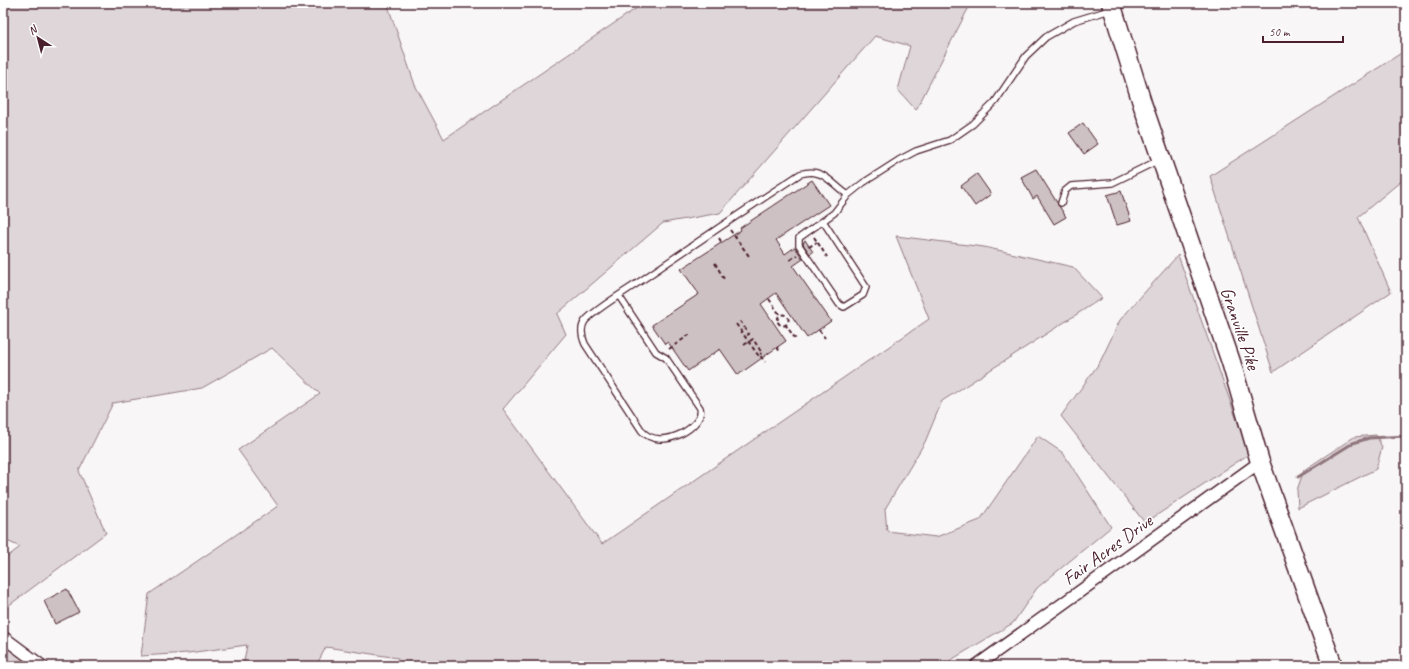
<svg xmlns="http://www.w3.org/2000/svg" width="1409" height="669" viewBox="0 0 1409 669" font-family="Caveat,sans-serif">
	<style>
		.green { fill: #ded6d9; stroke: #947a82 }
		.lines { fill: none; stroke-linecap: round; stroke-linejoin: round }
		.stream { stroke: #8f747b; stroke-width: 3 }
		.building { fill: #cdc1c4; stroke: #4a1f2b }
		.service-casing { stroke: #4a1f2b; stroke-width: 8 }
		.minor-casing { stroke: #4a1f2b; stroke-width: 14 }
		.trunk-casing { stroke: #4a1f2b; stroke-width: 21 }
		.path { stroke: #4a1f2b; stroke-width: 2; stroke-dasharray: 4 3; stroke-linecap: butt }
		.service { stroke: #fff; stroke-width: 5.5 }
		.minor { stroke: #fff; stroke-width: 11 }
		.trunk { stroke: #fff; stroke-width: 18 }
		.labels { text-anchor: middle; stroke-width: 3; stroke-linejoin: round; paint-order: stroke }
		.street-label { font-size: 19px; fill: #4a1f2b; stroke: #fff }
	</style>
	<rect width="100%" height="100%" fill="#f8f6f7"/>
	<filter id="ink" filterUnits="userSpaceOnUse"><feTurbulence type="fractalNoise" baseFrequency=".025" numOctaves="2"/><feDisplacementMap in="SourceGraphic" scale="8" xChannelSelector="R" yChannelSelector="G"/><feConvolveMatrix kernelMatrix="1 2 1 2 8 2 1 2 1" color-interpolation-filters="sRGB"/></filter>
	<g filter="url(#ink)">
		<path class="green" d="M 3,3 L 387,3 L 415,85 L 444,139 L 644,3 L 971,3 L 916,110 L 898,90 L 910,46 L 875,36 L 720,213 L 663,223 L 557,314 L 566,334 L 503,409 L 602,544 L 929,319 L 896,236 L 984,247 L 1073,267 L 1102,298 L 942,401 L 925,442 L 885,509 L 887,531 L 936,537 L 980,520 L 1038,436 L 1063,453 L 1111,527 L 1037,588 L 1013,623 L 941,666 L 395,666 L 398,658 L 326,647 L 316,666 L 243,666 L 247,645 L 188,653 L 141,656 L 149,594 L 278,506 L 238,450 L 320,394 L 272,348 L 202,388 L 113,403 L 79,471 L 106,533 L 8,606 L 3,604 L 3,560 L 20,547 L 3,539 Z
			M 1406,50 L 1406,177 L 1358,217 L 1391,292 L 1273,372 L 1210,176 Z
			M 1178,255 L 1249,454 L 1145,523 L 1061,416 L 1100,362 L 1120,320 Z
			M 1376,435 L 1382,447 L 1376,469 L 1298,508 L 1297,490 L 1304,470 L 1354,437 Z
			M 3,637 L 42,666 L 3,666 Z"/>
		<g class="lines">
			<path class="stream" d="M 1298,477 L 1353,443 L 1369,438 L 1406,436"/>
		</g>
		<path class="building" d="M 1083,123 L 1098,144 L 1084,154 L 1069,133 Z
			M 1036,169 L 1066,217 L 1054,224 L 1037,196 L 1033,199 L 1021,177 Z
			M 977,174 L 991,194 L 975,206 L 961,186 Z
			M 812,180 L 829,205 L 776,240 L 785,254 L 795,247 L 803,259 L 793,266 L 831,321 L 807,338 L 776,293 L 761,304 L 786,341 L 738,375 L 720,349 L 688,371 L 668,342 L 665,344 L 652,325 L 699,294 L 681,269 L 741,230 L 740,228 Z
			M 1121,191 L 1131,221 L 1117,225 L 1107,195 Z
			M 805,240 L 813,252 L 810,254 L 803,244 Z
			M 67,589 L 79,612 L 55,624 L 44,601 Z"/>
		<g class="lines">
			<defs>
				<path id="service" d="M 1061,203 L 1065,191 L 1071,186 L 1112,183 L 1159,160
					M 823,221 L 866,287 L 863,295 L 844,307 L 839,304 L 799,245 L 799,238 L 834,213 L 848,195 L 863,183 L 899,160 L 916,151 L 950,140 L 973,124 L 995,102 L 1026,56 L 1046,37 L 1074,21 L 1110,10
					M 619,296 L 656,352 L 666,358 L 700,408 C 705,427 660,452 642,431 L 585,344 C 582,337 580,328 585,321 C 595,309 631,288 645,278 C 696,243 748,208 800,174 C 824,167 830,183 848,195"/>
				<path id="minor" d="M 3,637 L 42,666
					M 976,666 L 1260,462"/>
				<path id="trunk" d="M 1111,3 L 1143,106 L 1231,362 L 1260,462 L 1333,666"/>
			</defs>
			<use href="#service" class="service-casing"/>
			<use href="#minor" class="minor-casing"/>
			<use href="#trunk" class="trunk-casing"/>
			<path class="path" d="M 730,230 L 749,256
				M 814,237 L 827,257
				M 719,238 L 722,243
				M 809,247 L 817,242
				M 790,260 L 797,255
				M 715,263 L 724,279
				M 769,299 L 780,315
				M777.5 320a5.5 5.5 0 1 1 11 0a5.5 5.5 0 1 1-11 0Z
				M 740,321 L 749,334 L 745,337
				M 736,324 L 758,355 L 759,354 L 765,362
				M 785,324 L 797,341
				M 819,330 L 825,338
				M 744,345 L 753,339 L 762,353 L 760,354
				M 777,347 L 780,352
				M 669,349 L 692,333"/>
			<use href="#service" class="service"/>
			<use href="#minor" class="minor"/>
			<use href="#trunk" class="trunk"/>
		</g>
	</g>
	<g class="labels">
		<g class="street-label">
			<text transform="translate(1241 328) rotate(71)" y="7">Granville Pike</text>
			<text transform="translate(1107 549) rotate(-36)" y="7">Fair Acres Drive</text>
		</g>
	</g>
	<rect width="1409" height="669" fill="none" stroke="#fff" stroke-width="16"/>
	<rect x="8" y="8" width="1393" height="653" fill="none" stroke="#4a1f2b" stroke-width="1.5" filter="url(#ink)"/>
	<g transform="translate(38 38) rotate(324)" stroke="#ffffff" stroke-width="3" paint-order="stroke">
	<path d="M0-3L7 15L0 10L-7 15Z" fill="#4a1f2b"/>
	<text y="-6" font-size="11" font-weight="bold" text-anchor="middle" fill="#4a1f2b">N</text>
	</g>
	<path d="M1263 36v6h80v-6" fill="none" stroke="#4a1f2b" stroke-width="2"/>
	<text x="1269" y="36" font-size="12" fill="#4a1f2b" stroke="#ffffff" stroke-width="3" paint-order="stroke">50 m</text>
</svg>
